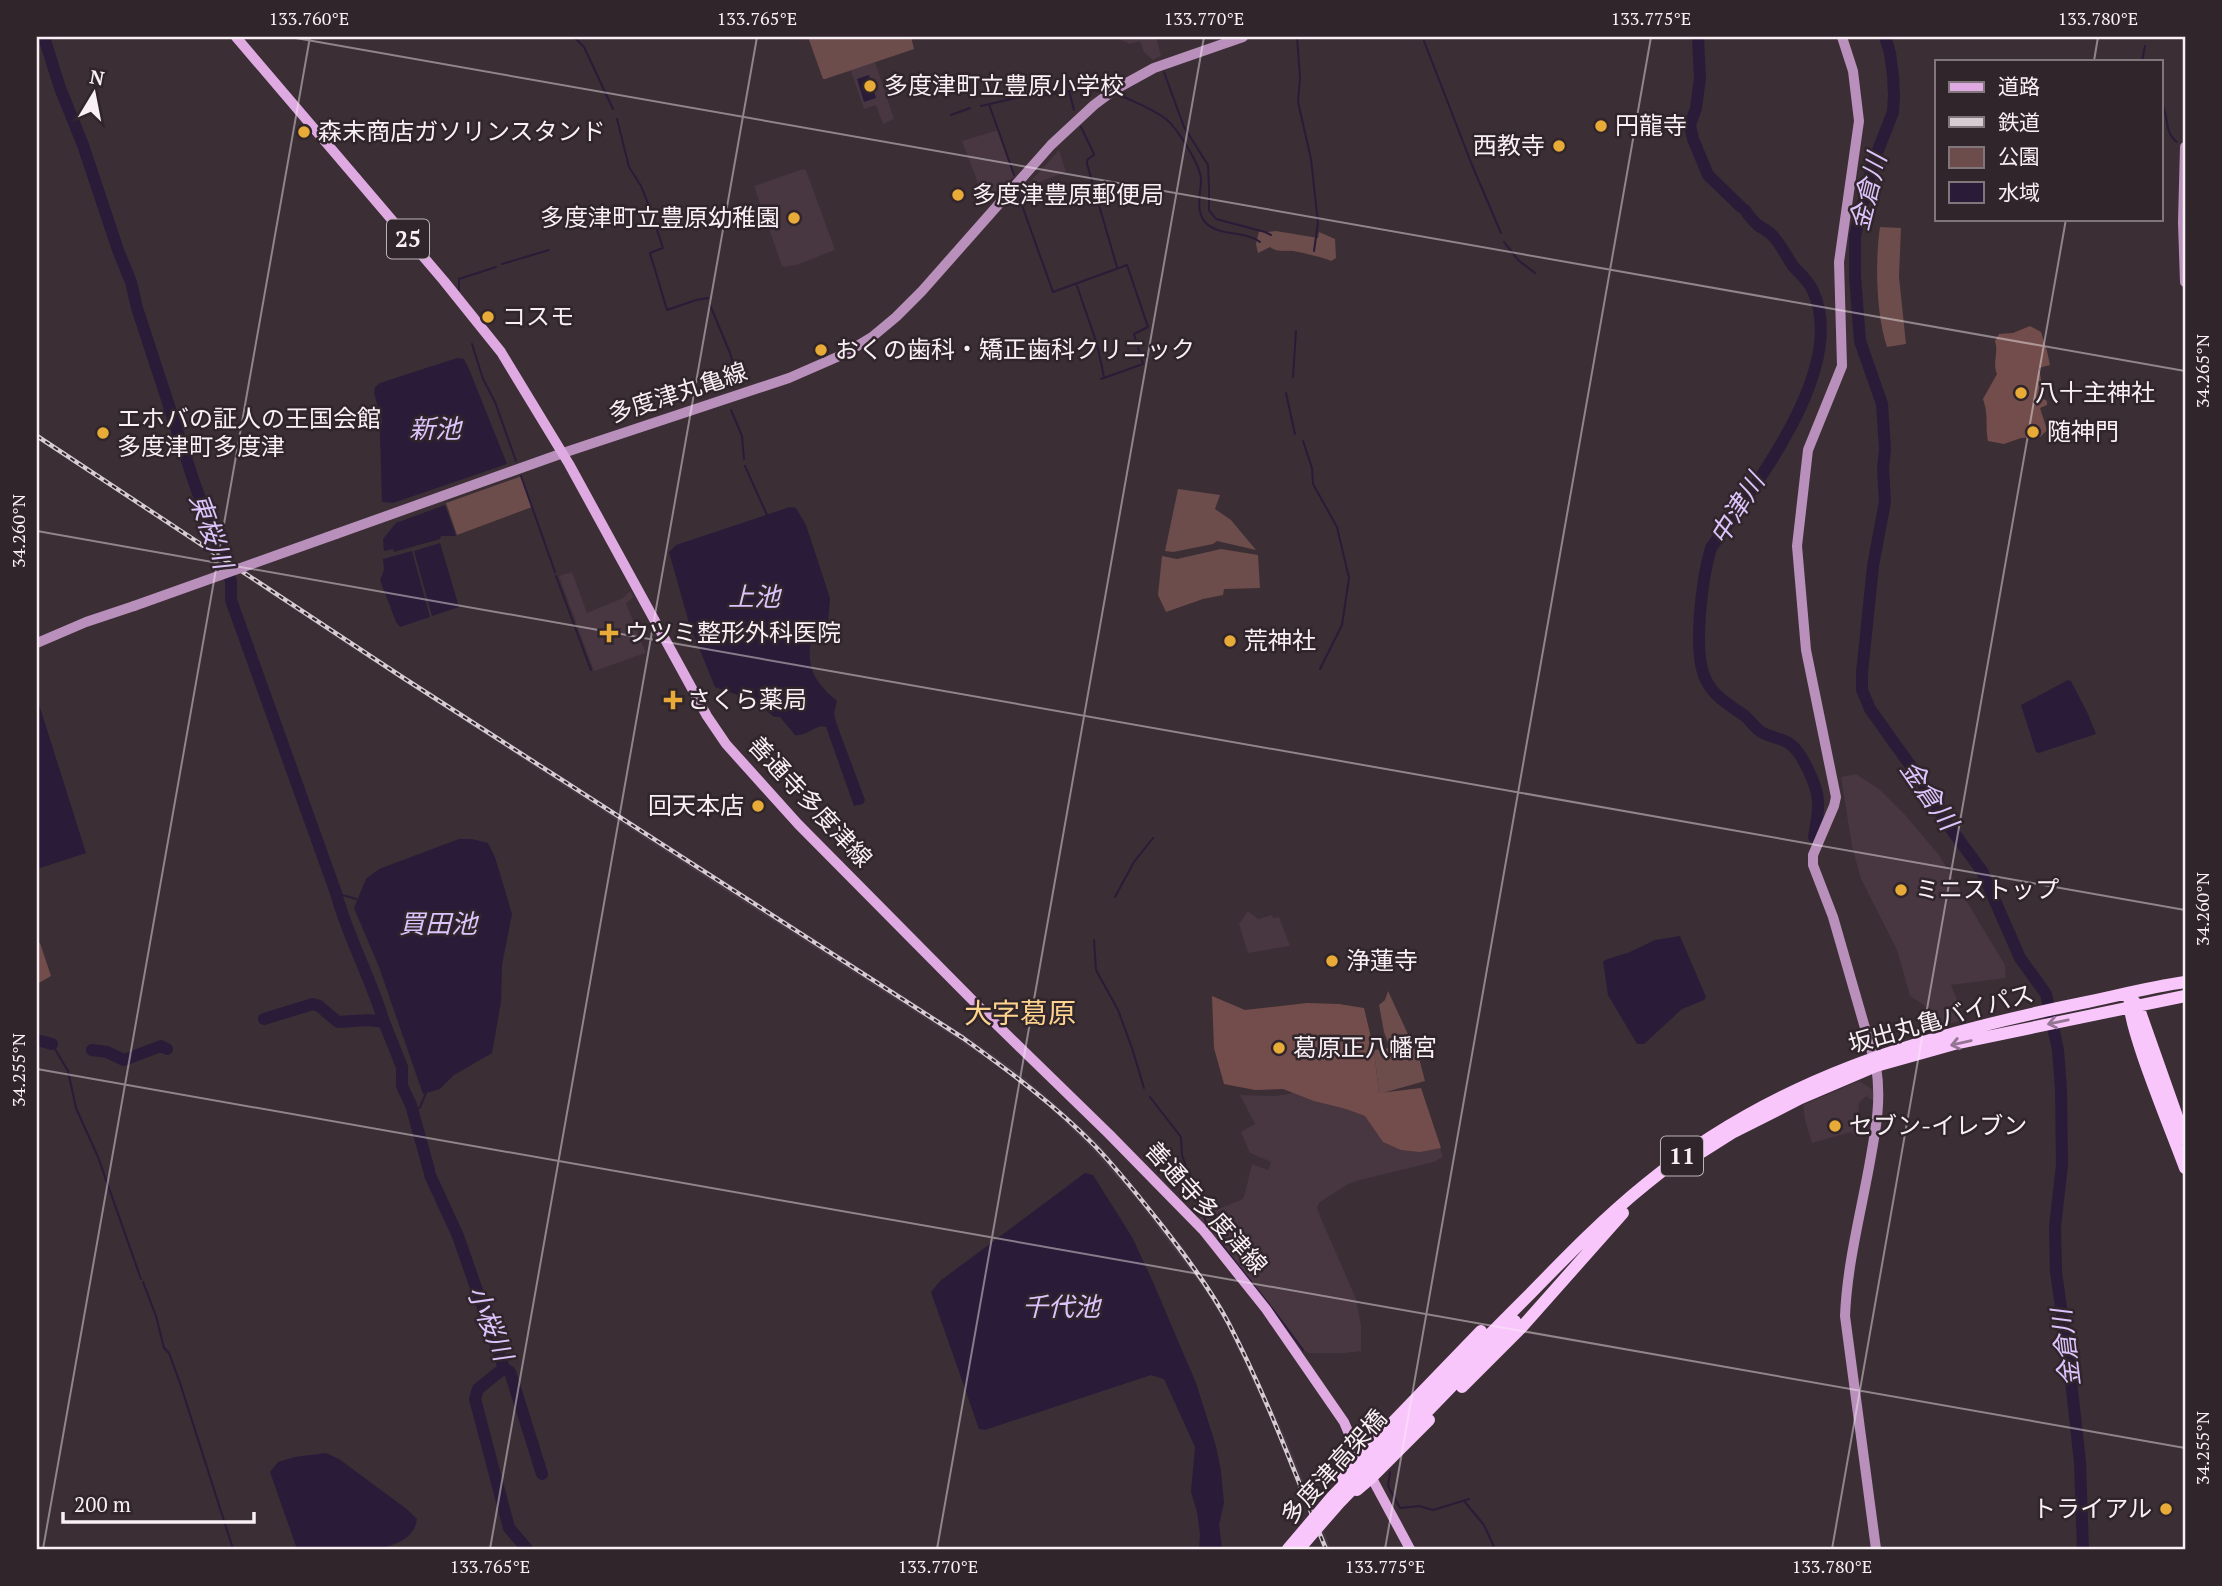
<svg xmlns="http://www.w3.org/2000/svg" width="2222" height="1586" viewBox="0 0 2222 1586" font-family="'PT Serif','Noto Sans JP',serif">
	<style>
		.built { fill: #483640 }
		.green { fill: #6c4d4c }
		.forest { fill: #734d4b }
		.water { fill: #2a1c38 }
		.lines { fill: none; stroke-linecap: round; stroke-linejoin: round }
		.stream { stroke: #2a1c38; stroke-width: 2 }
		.river { stroke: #2a1c38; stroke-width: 12 }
		.secondary { stroke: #b990bb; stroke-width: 10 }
		.primary { stroke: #deaae1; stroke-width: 10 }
		.highway { stroke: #f9c6fc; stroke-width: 12 }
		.rail-casing { stroke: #d6cdd2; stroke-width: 4.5 }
		.rail { stroke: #30252b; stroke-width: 2; stroke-dasharray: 5; stroke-linecap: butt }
		.secondary-bridge { stroke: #b990bb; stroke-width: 10 }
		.highway-bridge { stroke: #f9c6fc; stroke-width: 12 }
		.oneway { stroke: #947694 }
		.ticks { fill: none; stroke: #f8f0f4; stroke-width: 2; stroke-opacity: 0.45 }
		.poi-dot { fill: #e8ab37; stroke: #30252b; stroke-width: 2.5 }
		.labels { text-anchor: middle; stroke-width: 5; stroke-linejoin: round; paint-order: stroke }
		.shield { fill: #30252b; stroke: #bcb3b8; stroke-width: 2 }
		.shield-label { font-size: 23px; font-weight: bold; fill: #f8f0f4 }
		.poi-label { font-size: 24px; fill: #f8f0f4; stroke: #30252b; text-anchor: start }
		.street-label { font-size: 24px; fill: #f8f0f4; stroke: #30252b }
		.water-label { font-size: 26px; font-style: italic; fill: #ddc3fc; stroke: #30252b }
		.quarter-label { font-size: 28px; fill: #fed38d; stroke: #30252b }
		.neatline { fill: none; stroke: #f8f0f4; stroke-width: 2.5 }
		.ticks-label { font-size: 18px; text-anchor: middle; fill: #f8f0f4 }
	</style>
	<rect width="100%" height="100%" fill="#3b2e35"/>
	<path class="built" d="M 808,37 L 911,37 L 914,49 L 875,62 L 894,119 L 883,124 L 876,105 L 864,109 L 851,71 L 823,79 Z
		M 1114,37 L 1156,37 L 1161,56 L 1153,60 L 1144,52 L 1140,41 L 1130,44 Z
		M 998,130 L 1014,175 L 991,203 L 985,202 L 962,141 Z
		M 1059,150 L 1066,172 L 1025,187 L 1042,169 Z
		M 803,169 L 806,170 L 835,250 L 796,265 L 784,267 L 782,266 L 754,186 Z
		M 37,433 L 362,648 L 966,1036 L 1013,1069 L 1053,1102 L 1098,1143 L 1143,1197 L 1186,1251 L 1231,1321 L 1285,1436 L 1331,1549 L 1323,1549 L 1280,1439 L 1225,1322 L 1204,1289 L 1138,1201 L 1091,1148 L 1049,1107 L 1008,1074 L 960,1041 L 689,867 L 358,652 L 37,439 Z
		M 572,572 L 587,613 L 623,598 L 630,591 L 634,597 L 626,603 L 646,653 L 594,671 L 559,576 Z
		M 1856,774 L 1879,789 L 1906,816 L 1939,855 L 2005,965 L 2006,978 L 1951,985 L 1965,1020 L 1944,1025 L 1933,1011 L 1910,996 L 1897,950 L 1861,879 L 1852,846 L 1841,777 Z
		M 1248,911 L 1258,919 L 1272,915 L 1273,918 L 1279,917 L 1290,946 L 1248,953 L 1239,924 Z
		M 1859,1081 L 1875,1091 L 1874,1101 L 1866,1096 L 1859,1103 L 1856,1137 L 1851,1132 L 1812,1143 L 1805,1120 L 1803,1105 Z
		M 1356,1083 L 1378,1099 L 1421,1088 L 1443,1157 L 1434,1162 L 1360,1180 L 1348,1184 L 1320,1202 L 1317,1207 L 1320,1216 L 1356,1299 L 1361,1326 L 1361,1351 L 1345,1353 L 1308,1353 L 1304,1350 L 1301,1352 L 1196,1218 L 1241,1200 L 1244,1197 L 1252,1164 L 1268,1170 L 1271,1162 L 1250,1153 L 1241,1132 L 1255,1124 L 1240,1095 L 1275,1096 Z"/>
	<path class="green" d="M 808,37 L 911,37 L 914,49 L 825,79 L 823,79 Z
		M 1880,227 L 1901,228 L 1899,277 L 1906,344 L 1887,347 C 1876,315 1875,260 1880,227 Z
		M 1259,231 L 1267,232 L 1276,231 L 1318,238 L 1319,232 L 1335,239 L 1336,258 L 1331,261 C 1329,259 1297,251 1292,251 C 1283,250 1279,253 1270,247 L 1258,253 L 1256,244 Z
		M 522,476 L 532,507 L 457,535 L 446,503 Z
		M 1178,489 L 1220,495 L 1215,509 L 1231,520 L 1256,550 L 1217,541 L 1213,544 L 1173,552 L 1165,551 Z
		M 1221,549 L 1258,555 L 1260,588 L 1224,589 L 1223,595 L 1203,599 L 1166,612 L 1158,595 L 1162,556 L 1177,559 Z
		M 1388,991 L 1419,1058 L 1425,1081 L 1379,1094 L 1374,1050 L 1390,1048 L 1384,1032 L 1379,1005 L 1385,1000 Z"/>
	<path class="forest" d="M 2030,326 L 2041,332 L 2047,351 L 2050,365 L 2039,368 L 2042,385 L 2040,397 L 2047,401 L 2047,405 L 2040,408 L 2047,430 L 2040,437 L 2021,438 L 2004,444 L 1988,441 C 1985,424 1989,417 1983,399 L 1997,374 C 1992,363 1999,352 1995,341 L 1999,334 L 2013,333 Z
		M 40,943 L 51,976 L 37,984 L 37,944 Z
		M 1212,996 L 1245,1010 L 1307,1003 L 1339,1004 L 1364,1008 L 1374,1050 L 1379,1093 L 1421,1088 L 1441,1148 L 1420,1152 L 1401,1150 L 1383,1142 L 1365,1116 L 1346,1109 L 1314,1101 L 1283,1089 L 1255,1090 L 1224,1084 L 1214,1048 Z"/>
	<path class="water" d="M 869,75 L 876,98 L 864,102 L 857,79 Z
		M 457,358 L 464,359 L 469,369 L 507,464 L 393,503 L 382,502 L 380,434 L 382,421 L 374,393 L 375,387 L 380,383 Z
		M 445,505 L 456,536 L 441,536 L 440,539 L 394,552 L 393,549 L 384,551 L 383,539 L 396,523 Z
		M 790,507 L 796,508 L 806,525 L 830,598 L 828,624 L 811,641 C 806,669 816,683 837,701 L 834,713 L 836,722 L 865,800 L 863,804 L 854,806 L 826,727 C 815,724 807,737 795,735 L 780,717 L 774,717 L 755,701 L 715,687 L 689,623 L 669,552 L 676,545 Z
		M 440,543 L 459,607 L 432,616 L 414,551 Z
		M 412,551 L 430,617 L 400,627 L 396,622 L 380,580 L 384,570 L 383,559 Z
		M 2068,680 L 2071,681 L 2088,714 L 2096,734 L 2039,753 L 2036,752 L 2021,705 Z
		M 37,698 L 86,853 L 37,869 Z
		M 459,839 L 472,839 L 488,843 L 495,857 L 512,914 L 502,965 L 501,1002 L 492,1053 L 454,1075 L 440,1089 L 423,1094 L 379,967 L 354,908 L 366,879 L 379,869 Z
		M 1680,936 L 1706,997 L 1704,1000 L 1682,1009 L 1644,1044 L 1637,1044 L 1608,995 L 1603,962 L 1605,960 L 1630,952 L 1655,940 Z
		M 1085,1173 L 1093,1175 L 1132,1237 L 1153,1282 L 1196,1383 L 1216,1446 L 1221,1471 L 1224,1503 L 1219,1525 L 1222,1549 L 1199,1549 L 1200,1534 L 1197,1512 L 1191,1492 L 1195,1447 L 1164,1379 L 1151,1375 L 985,1430 L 979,1429 L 931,1292 L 940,1281 Z
		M 326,1453 L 339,1459 L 408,1510 L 417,1519 C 412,1561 327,1549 297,1549 L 270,1472 L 278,1462 L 295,1457 Z"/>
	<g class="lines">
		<path class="stream" d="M 574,37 L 584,47 L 613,109
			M 1297,37 L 1300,78 L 1298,102 L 1311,159 L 1318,223 L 1314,251
			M 1424,41 L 1472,165 L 1501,233
			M 2142,61 L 2145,46
			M 1164,72 L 1184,127 L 1208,165 L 1209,186
			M 1069,91 L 1074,110
			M 1122,96 C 1136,103 1153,109 1166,119 C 1177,128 1200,164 1201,179 C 1201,193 1195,210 1205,222 C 1218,237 1245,230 1260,242
			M 2161,103 C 2170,116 2163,132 2177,142
			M 989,104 L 1014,175
			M 981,106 L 1033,94 L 1047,95 L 1088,88 L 1102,92
			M 951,115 L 970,108
			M 617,119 L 629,167 L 641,186 L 651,211
			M 1081,127 L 1093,152 L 1094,155 L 1087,160 L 1087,164 L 1117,267
			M 1209,188 L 1209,210 L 1216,219 L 1265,232 L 1271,235
			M 1018,194 L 1053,292 L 1127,265 L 1148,327 L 1134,334 L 1143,364 L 1101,379
			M 654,221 L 663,248 L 650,253 L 667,310 L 696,300 L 708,298
			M 1504,242 L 1518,260 L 1535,273
			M 502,264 L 549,250
			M 1077,286 L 1097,344 L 1104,377
			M 459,290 L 459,279 L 496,267
			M 710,305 L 730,353 L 732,360 L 728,387
			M 472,344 L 483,379 L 495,402 L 516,461
			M 1293,377 L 1296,331
			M 1286,393 L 1295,434
			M 731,410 L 742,436 L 744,459
			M 1303,441 L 1312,468 L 1313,484 L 1337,527 L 1349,578 L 1342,625 L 1320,669
			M 745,466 L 767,515
			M 521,476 L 555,572
			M 556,576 L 591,670
			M 336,893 L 356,899
			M 1115,897 L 1134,862 L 1153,838
			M 1094,940 L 1096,970 L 1118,1010 L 1132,1048 L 1144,1088
			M 55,1049 L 68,1071 L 76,1108 L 98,1157 L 141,1279
			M 1150,1097 L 1181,1137 L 1182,1155 L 1202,1211
			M 413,1112 L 420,1107 L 426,1093
			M 1203,1214 L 1208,1228
			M 1218,1240 L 1274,1311 L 1303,1350
			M 143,1282 L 156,1316 L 164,1348 L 169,1353 L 180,1383 L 233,1549
			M 1359,1431 L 1371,1434
			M 1390,1472 L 1388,1486 L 1400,1508 L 1419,1506 L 1433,1510 L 1469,1499
			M 1464,1501 L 1484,1525 L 1495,1549"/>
		<path class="river" d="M 44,37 L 60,88 L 83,145 L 118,250 L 131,282 L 137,308 L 194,482 L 215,540 L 226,557 L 225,565 L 231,581 L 231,600 L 336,893 C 348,938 371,978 384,1022
			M 1698,37 L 1700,78 L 1696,108 L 1690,125 L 1693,139 L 1708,175 L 1741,207
			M 1885,37 L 1890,53 L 1893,76 L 1894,95 L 1893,112 L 1873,163 L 1855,236 L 1855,276 L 1860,341 L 1882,404 L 1885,449 L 1883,469 L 1885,502 L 1873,566 L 1862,673 L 1862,690 L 1870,709 L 1920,779 L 1943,818 L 1982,871 L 2020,958 L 2046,994 L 2058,1050 L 2061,1089 L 2062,1165 L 2055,1227 L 2056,1272 L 2069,1363 L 2080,1462 L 2083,1549
			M 1745,210 C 1749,216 1754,222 1759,226 C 1764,229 1768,231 1772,235 C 1781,244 1786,256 1793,266 C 1800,274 1809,281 1813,291 C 1849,369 1753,487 1711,548 C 1702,578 1692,653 1706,680 C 1714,697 1731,706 1745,716 C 1751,721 1754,727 1760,731 C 1769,738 1781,737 1790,744 C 1802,752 1817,786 1818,800 C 1819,812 1816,825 1814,837
			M 264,1019 L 313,1004 L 319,1006 L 338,1022 L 369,1020 L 384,1022 L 402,1067 L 402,1086 L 411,1105 L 429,1170
			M 37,1040 L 52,1044
			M 92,1050 L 107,1052 L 124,1060 L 161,1046 L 167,1049
			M 430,1175 L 458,1236 L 504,1368 L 510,1372 L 542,1474
			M 504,1368 L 478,1389 L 475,1399 L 509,1528 L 527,1549"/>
		<path class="secondary" d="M 1842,37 L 1853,71 L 1859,121 L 1839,262 L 1842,366 L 1808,450 L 1797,546 L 1806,650 L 1836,797 L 1834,806 L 1813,855 L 1813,865 L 1833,917 L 1876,1066 C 1882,1102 1875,1133 1869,1167 C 1860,1216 1847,1266 1845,1316 L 1876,1549
			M 2185,147 L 2183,222 L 2185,282
			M 336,534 L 563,453 L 789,378 L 844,354 L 872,337 L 896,317 L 922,291 L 1051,145 L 1094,105 L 1114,90 L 1154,68 L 1243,37
			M 37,643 L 86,622 L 134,606"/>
		<path class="primary" d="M 236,37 L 444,281 L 501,352 L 569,464 L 707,716 L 726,744 L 798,824 L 996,1024 L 1109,1134 L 1203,1230 L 1266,1309 L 1344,1422 L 1353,1443 L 1410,1549"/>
		<path class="highway" d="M 2130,1000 C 2124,1018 2176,1142 2185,1168
			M 2133,1000 L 2138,1006 L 2185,1139
			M 1702,1152 L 1732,1133 L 1801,1098 L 1876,1066 L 1958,1043 L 2185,996
			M 1462,1387 L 1521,1328 L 1623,1213
			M 1412,1414 C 1451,1373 1491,1333 1531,1293 C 1568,1255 1605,1217 1646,1184 C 1776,1078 1920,1036 2082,1003 C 2116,996 2150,987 2185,982
			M 1418,1421 L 1515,1321
			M 1343,1478 L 1370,1446 L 1481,1331
			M 1357,1490 L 1371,1478 L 1429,1420"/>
		<defs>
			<path id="rail" d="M 37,436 L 402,677 L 963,1038 C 1009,1071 1055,1105 1095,1146 C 1119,1171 1141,1199 1163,1227 C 1187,1258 1211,1290 1229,1324 C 1267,1397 1295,1474 1326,1549"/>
		</defs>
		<use href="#rail" class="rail-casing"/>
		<use href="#rail" class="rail"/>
		<path class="secondary-bridge" d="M 134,606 L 336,534"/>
		<path class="highway-bridge" d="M 1288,1549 L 1332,1497 L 1412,1414
			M 1299,1549 L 1339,1503 L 1418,1421"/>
	</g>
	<defs><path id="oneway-shaft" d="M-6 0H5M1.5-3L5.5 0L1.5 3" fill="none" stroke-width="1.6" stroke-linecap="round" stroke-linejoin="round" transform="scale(1.75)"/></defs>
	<g class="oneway">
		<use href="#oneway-shaft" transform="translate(2058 1022) rotate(168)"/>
		<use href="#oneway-shaft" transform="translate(1961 1043) rotate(167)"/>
	</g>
	<path class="ticks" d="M 290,37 L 2185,371M 2094,61 L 2098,37M 37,531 L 2185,910M 37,1069 L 2185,1448M 43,1549 L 310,37M 490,1549 L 757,37M 937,1549 L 1204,37M 1385,1549 L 1651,37M 1832,1549 L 2066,219"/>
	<g class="poi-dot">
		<circle cx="870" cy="86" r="7"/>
		<circle cx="1601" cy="126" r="7"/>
		<circle cx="304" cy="132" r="7"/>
		<circle cx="1559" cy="146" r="7"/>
		<circle cx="958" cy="195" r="7"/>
		<circle cx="794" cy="218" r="7"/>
		<circle cx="488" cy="317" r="7"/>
		<circle cx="821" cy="350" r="7"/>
		<circle cx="2021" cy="393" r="7"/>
		<circle cx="2033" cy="432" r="7"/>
		<circle cx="103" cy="433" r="7"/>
		<path d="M605.5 622.5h7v7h7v7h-7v7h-7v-7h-7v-7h7z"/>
		<circle cx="1230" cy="641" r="7"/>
		<path d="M669.5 689.5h7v7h7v7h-7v7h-7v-7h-7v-7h7z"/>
		<circle cx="758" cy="806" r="7"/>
		<circle cx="1901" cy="890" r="7"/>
		<circle cx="1332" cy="961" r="7"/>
		<circle cx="1279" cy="1048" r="7"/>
		<circle cx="1835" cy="1126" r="7"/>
		<circle cx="2166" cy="1509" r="7"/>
	</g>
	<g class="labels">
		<g class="shield">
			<rect x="387" y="219.5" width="42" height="39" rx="5"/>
			<rect x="1661" y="1136.5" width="42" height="39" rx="5"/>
		</g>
		<g class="shield-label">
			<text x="408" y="247">25</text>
			<text x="1682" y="1164">11</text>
		</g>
		<g class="poi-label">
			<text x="884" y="94">多度津町立豊原小学校</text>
			<text x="1615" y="134">円龍寺</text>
			<text x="318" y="140">森末商店ガソリンスタンド</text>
			<text x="1545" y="154" text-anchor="end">西教寺</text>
			<text x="972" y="203">多度津豊原郵便局</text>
			<text x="780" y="226" text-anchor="end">多度津町立豊原幼稚園</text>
			<text x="502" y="325">コスモ</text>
			<text x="835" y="358">おくの歯科・矯正歯科クリニック</text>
			<text x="2035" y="401">八十主神社</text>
			<text x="117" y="427">エホバの証人の王国会館<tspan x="117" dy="28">多度津町多度津</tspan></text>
			<text x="2047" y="440">随神門</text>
			<text x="625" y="641">ウツミ整形外科医院</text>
			<text x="1244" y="649">荒神社</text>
			<text x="687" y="708">さくら薬局</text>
			<text x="744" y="814" text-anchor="end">回天本店</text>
			<text x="1915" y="898">ミニストップ</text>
			<text x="1346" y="969">浄蓮寺</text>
			<text x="1293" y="1056">葛原正八幡宮</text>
			<text x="1849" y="1134">セブン-イレブン</text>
			<text x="2152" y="1517" text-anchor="end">トライアル</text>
		</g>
		<g class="street-label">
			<text transform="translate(678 393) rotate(-18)" y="8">多度津丸亀線</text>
			<text transform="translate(810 802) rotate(47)" y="8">善通寺多度津線</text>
			<text transform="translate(1941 1019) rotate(-16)" y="8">坂出丸亀バイパス</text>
			<text transform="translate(1206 1208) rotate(48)" y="8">善通寺多度津線</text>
			<text transform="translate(1334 1467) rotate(-48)" y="8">多度津高架橋</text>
		</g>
		<g class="water-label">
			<text transform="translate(1868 192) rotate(-76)" y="9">金倉川</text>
			<text x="435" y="438">新池</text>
			<text transform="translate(1737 509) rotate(-58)" y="9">中津川</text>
			<text transform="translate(211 531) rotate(70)" y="9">東桜川</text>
			<text x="754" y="606">上池</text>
			<text transform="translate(1929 795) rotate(55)" y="9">金倉川</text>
			<text x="438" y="933">買田池</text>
			<text x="1061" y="1316">千代池</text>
			<text transform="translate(490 1323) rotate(68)" y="9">小桜川</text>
			<text transform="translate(2066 1348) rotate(-97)" y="9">金倉川</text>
		</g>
		<g class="quarter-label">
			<text x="1020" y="1023">大字葛原</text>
		</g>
	</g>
	<rect width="2222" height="1586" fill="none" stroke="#30252b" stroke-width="77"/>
	<rect x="1935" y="60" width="228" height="161" fill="#30252b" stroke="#80767b" stroke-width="2"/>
	<rect x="1949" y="82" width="35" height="10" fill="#deaae1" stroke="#80767b" stroke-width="2"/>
	<text x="1998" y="94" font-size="21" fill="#f8f0f4">道路</text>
	<rect x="1949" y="117" width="35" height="10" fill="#d6cdd2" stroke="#80767b" stroke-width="2"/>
	<text x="1998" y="130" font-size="21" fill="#f8f0f4">鉄道</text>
	<rect x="1949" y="147" width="35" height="21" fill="#6c4d4c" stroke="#80767b" stroke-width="2"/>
	<text x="1998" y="164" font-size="21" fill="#f8f0f4">公園</text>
	<rect x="1949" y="182" width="35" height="21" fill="#2a1c38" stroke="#80767b" stroke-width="2"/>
	<text x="1998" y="200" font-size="21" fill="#f8f0f4">水域</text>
	<g transform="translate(94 94) rotate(10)" stroke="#30252b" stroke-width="5" paint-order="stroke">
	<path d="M0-5L12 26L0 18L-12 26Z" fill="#f8f0f4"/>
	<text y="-10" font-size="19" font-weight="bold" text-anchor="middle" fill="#f8f0f4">N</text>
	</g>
	<path d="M63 1512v10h191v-10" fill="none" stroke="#f8f0f4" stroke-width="3.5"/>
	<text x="74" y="1512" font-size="21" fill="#f8f0f4" stroke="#30252b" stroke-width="5" paint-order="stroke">200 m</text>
	<rect x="38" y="38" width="2146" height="1510" class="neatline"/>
	<g class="ticks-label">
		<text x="309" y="25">133.760°E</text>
		<text x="757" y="25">133.765°E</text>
		<text x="1204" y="25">133.770°E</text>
		<text x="1651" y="25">133.775°E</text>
		<text x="2098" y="25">133.780°E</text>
		<text transform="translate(2203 371) rotate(-90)" y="6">34.265°N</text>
		<text transform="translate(19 531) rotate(-90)" y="6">34.260°N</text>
		<text transform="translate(2203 909) rotate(-90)" y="6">34.260°N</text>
		<text transform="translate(19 1070) rotate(-90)" y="6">34.255°N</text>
		<text transform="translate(2203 1448) rotate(-90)" y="6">34.255°N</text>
		<text x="490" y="1573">133.765°E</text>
		<text x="938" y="1573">133.770°E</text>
		<text x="1385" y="1573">133.775°E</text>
		<text x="1832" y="1573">133.780°E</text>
	</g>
</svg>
